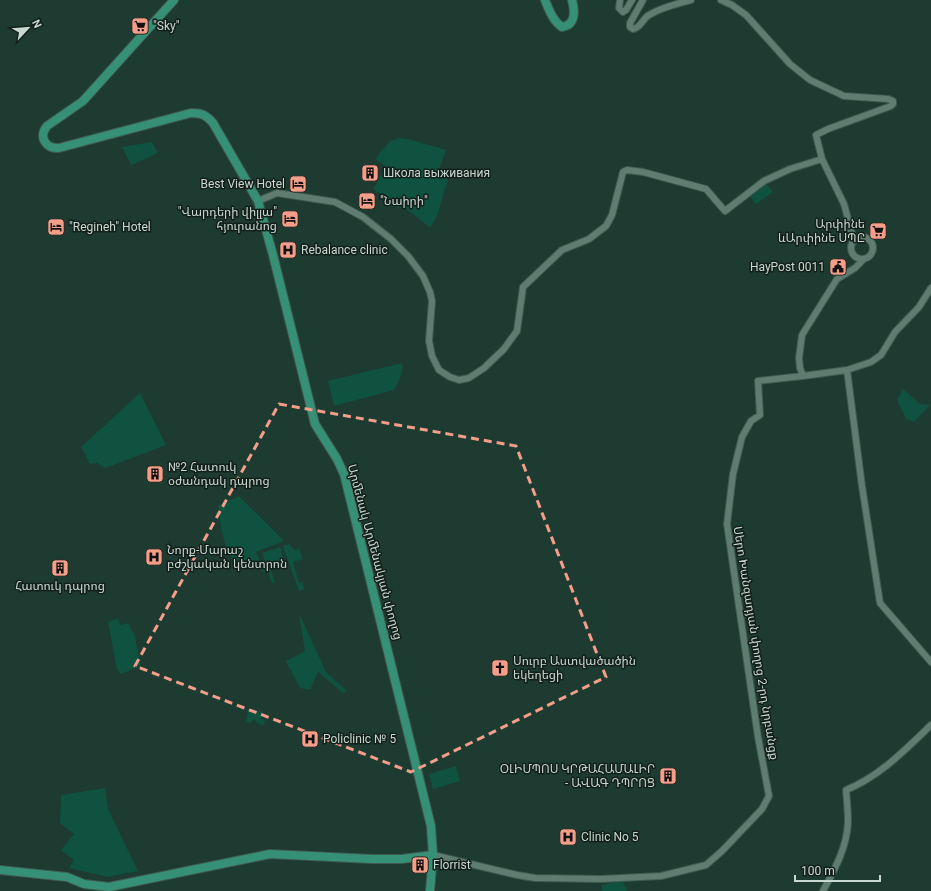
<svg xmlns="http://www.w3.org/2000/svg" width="931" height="891" viewBox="0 0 931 891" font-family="Roboto,'Noto Sans Armenian',sans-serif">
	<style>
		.green { fill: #0e523f }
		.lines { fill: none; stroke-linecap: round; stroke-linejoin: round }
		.minor-casing { stroke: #405950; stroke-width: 8 }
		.major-casing { stroke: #405950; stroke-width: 10 }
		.minor { stroke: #5e7c70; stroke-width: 6 }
		.major { stroke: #359076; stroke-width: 8 }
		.marked { fill: none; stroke: #f49e8a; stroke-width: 3; stroke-dasharray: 8 5; stroke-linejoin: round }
		.labels { text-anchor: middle; stroke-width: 3; stroke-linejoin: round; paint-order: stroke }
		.poi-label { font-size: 12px; fill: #c8d8d1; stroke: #131f1a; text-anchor: start }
		.street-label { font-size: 12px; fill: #c8d8d1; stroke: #131f1a }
	</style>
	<rect width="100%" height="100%" fill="#1e3b31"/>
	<path class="green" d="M 400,138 L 408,139 L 446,150 L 437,175 L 448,179 L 437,216 L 430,228 L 402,205 L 399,208 L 397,207 L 397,205 L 373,189 L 384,170 L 388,173 L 390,169 L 375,159 L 390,141 Z
		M 152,142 L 158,153 L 131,165 L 122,147 Z
		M 766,183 L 773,192 L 756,204 L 749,195 Z
		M 402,363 C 404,373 399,381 394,390 L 334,406 L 328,381 Z
		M 903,389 L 920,404 L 930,405 L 914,422 L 906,419 L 897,400 Z
		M 140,393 L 166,445 L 105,468 L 97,463 L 90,464 L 81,447 Z
		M 239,496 L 284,541 L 256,552 L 265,573 L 258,568 L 234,561 C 222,544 221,526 218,506 Z
		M 289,544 L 296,551 L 299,548 L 303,559 L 293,562 L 299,583 L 302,582 L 304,589 L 299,591 L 283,546 Z
		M 280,547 L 285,564 L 270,568 L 275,582 L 272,583 L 262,553 Z
		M 299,613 L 326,672 L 346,690 L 344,694 L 318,672 L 310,690 L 300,688 L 286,661 L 305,651 Z
		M 118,618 L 120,625 L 129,623 L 131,630 L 134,633 L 142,672 L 138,667 L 121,674 L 117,669 L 108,622 Z
		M 248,709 L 262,711 L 261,719 L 265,720 L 264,725 L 258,724 L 254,719 L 250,723 L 246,722 Z
		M 456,766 L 460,781 L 433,789 L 429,774 Z
		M 105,788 L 108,809 L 138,871 L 107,877 L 69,868 L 74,860 L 61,850 L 74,834 L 60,823 L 61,795 Z
		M 620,881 L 623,881 L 627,891 L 602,891 L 602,885 Z"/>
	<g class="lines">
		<defs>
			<path id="minor" d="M 620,0 L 619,8 L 623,12 L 626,10 L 632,0
				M 643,0 L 630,23 L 630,27 L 633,29 C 641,28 643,18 649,15 C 662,7 677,4 691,0
				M 721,0 L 732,5 L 746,15 L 790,64 L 810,80 L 844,96 L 888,99 L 893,101 L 893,104 L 891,106 L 828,129 L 816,135 L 822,159 L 844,204 L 854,241
				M 258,201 L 277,193 L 335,202 L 363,217 L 391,239 L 408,256 L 423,276 L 430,292 L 432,301 L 429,341 L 432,356 L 439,370 L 450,377 L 459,380 L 469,378 L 484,368 L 504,349 L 517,331 L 523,287 L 562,250 L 589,239 L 606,226 L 612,215 L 623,172 L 627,170 L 643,172 L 706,189 L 725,211 L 764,181 L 790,169 L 822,159
				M851 248a11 11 0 1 1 22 0a11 11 0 1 1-22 0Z
				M 847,370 L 871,362 L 881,355 L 895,332 L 919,307 L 931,288
				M 803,376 L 800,368 L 799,358 L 802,335 L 837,279 L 855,268 L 864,259
				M 433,855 L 517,875 L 535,878 L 601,879 L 661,876 L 706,865 L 722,851 L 762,809 L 769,796 L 758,737 L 727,524 L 733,474 L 742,437 L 751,421 L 760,415 L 758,381 L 803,376 L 847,370 L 862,486 L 880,603 L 931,662
				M 823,891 C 835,869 847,847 848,822 C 848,811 847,801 846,790 C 880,776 905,750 931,725"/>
			<path id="major" d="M 174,0 L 83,101 L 47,126 C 38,137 46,149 59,148 L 191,113 C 202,113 206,115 213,123 L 258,201 L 273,255 L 315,424 L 337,459 L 344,474 L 431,826 L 433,855 L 430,891
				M 545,0 C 549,10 553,21 562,27 C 576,25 575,11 572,0
				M 0,870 L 67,877 L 84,884 L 109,887 L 270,854 L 372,859 L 402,859 L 433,855"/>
		</defs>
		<use href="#minor" class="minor-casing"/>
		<use href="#major" class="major-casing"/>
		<use href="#minor" class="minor"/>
		<use href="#major" class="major"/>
	</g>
	<path class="marked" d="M 279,404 L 516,446 L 606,677 L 411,772 L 135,666 Z"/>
	<defs>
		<symbol id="supermarket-square" viewBox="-11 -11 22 22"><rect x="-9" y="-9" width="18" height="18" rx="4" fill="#f49e8a" stroke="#131f1a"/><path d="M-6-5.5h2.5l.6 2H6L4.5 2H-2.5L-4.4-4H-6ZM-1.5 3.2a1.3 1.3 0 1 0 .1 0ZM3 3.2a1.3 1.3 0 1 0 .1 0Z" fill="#111"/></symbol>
		<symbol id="building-square" viewBox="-11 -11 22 22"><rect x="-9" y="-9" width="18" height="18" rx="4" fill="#f49e8a" stroke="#131f1a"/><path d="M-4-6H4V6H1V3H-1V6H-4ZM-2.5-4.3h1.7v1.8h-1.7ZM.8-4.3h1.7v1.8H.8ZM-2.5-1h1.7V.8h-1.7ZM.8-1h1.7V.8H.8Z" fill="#111"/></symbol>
		<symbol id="hotel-square" viewBox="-11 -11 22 22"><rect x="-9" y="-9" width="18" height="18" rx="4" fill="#f49e8a" stroke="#131f1a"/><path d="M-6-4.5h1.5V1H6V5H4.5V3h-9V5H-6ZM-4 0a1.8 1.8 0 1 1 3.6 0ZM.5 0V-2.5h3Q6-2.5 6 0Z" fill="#111"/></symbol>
		<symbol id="hospital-square" viewBox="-11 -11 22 22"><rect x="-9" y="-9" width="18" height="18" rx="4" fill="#f49e8a" stroke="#131f1a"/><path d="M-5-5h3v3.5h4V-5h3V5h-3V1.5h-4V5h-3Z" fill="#111"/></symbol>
		<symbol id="civic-square" viewBox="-11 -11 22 22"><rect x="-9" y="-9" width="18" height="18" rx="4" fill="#f49e8a" stroke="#131f1a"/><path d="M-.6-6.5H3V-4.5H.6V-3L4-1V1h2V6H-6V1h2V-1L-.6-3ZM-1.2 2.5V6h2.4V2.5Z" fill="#111"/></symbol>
		<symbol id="church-square" viewBox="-11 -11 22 22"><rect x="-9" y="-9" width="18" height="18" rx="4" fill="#f49e8a" stroke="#131f1a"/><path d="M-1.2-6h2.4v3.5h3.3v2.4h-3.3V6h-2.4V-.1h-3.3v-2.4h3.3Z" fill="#111"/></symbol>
	</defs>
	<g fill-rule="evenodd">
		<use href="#supermarket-square" x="130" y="16" width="20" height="20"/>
		<use href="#building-square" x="360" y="163" width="20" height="20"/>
		<use href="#hotel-square" x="288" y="174" width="20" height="20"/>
		<use href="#hotel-square" x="357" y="191" width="20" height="20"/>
		<use href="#hotel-square" x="280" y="209" width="20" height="20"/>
		<use href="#hotel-square" x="46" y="217" width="20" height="20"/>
		<use href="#supermarket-square" x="868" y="221" width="20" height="20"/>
		<use href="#hospital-square" x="278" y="240" width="20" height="20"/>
		<use href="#civic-square" x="828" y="257" width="20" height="20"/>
		<use href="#building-square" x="145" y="464" width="20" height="20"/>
		<use href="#hospital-square" x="144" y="547" width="20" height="20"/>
		<use href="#building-square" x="50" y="558" width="20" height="20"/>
		<use href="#church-square" x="490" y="658" width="20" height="20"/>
		<use href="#hospital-square" x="300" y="729" width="20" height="20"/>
		<use href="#building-square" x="658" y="766" width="20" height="20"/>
		<use href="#hospital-square" x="558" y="827" width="20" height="20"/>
		<use href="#building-square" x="410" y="855" width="20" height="20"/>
	</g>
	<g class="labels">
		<g class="poi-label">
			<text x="153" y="30">"Sky"</text>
			<text x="383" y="177">Школа выживания</text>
			<text x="285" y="188" text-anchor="end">Best View Hotel</text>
			<text x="380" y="205">"Նաիրի"</text>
			<text x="277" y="216" text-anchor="end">"Վարդերի վիլլա"<tspan x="277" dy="14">հյուրանոց</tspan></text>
			<text x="865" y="228" text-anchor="end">Արփինե<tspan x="865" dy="14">ևԱրփինե ՍՊԸ</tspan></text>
			<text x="69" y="231">"Regineh" Hotel</text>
			<text x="301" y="254">Rebalance clinic</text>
			<text x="825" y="271" text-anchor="end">HayPost 0011</text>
			<text x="168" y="471">№2 Հատուկ<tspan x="168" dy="14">օժանդակ դպրոց</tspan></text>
			<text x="167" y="554">Նորք-Մարաշ<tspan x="167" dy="14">բժշկական կենտրոն</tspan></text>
			<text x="60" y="590" text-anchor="middle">Հատուկ դպրոց</text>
			<text x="513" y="665">Սուրբ Աստվածածին<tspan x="513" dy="14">եկեղեցի</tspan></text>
			<text x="323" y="743">Policlinic № 5</text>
			<text x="655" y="773" text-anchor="end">ՕԼԻՄՊՈՍ ԿՐԹԱՀԱՄԱԼԻՐ<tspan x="655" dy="14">- ԱՎԱԳ ԴՊՐՈՑ</tspan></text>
			<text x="581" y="841">Clinic No 5</text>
			<text x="433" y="869">Florrist</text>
		</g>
		<g class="street-label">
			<text transform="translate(375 552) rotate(75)" y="4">Արմենակ Արմենակյան փողոց</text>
			<text transform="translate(756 643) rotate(81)" y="4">Սերո Խանզադյան փողոց 2-րդ նրբանցք</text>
		</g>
	</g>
	<g transform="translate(28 28) rotate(64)" stroke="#131f1a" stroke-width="3" paint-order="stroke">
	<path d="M0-3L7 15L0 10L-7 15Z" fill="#c8d8d1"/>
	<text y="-6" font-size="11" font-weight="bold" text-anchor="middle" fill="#c8d8d1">N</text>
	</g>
	<path d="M795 875v6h85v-6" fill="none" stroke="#c8d8d1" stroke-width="2"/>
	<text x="801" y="875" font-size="12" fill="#c8d8d1" stroke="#131f1a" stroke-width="3" paint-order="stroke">100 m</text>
</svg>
